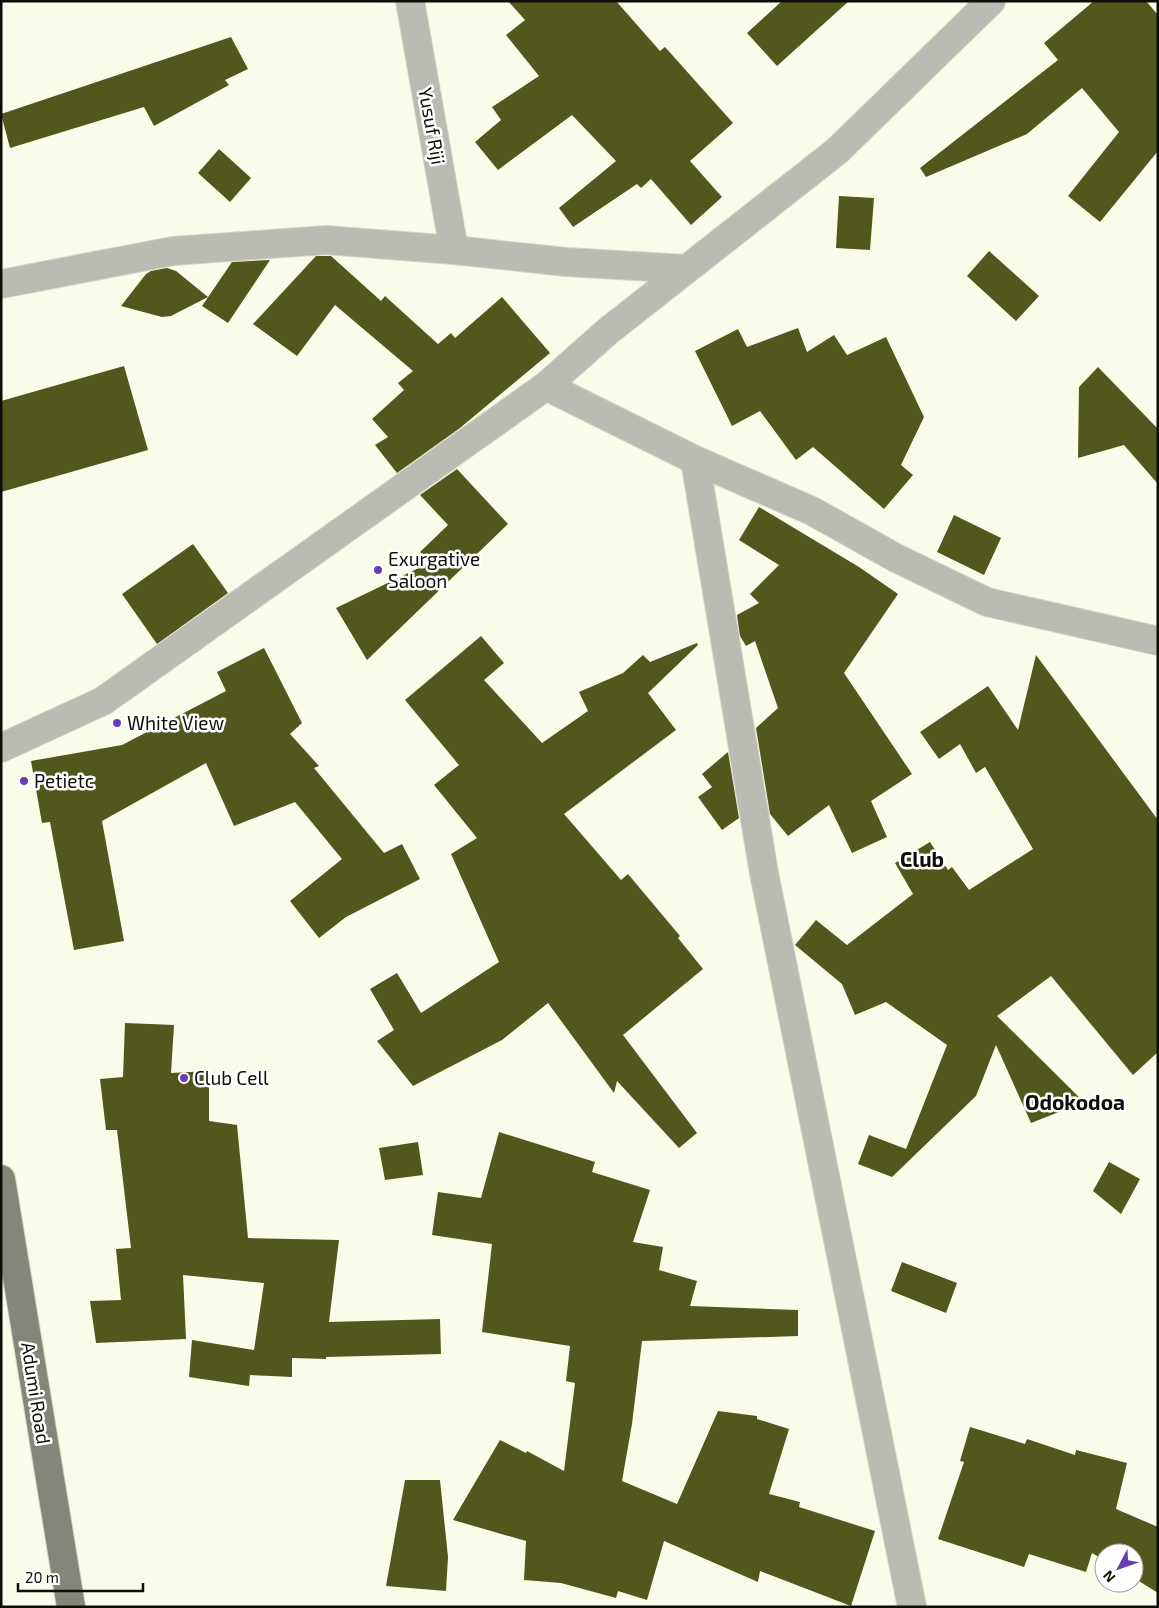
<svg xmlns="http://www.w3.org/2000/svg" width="1159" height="1608" viewBox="0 0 1159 1608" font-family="'Exo 2',sans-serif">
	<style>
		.building { fill: #52571e }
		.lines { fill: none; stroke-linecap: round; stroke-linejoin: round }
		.minor-casing { stroke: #d2d6c4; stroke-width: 30 }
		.major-casing { stroke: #d2d6c4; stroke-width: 30 }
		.minor { stroke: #babbb2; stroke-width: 28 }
		.major { stroke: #848778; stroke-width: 28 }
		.poi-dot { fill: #673db5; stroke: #fff; stroke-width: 2 }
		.labels { text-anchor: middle; stroke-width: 5; stroke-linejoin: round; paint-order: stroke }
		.street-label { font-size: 19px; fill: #0d0e07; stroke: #fff }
		.poi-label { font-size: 19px; fill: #0d0e07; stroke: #fff; text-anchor: start }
		.quarter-label { font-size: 21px; font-weight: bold; fill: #0d0e07; stroke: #fff }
	</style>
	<rect width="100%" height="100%" fill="#f8fce8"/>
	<path class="building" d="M 508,1 L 616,1 L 660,51 L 665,47 L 733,123 L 690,161 L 722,197 L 691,225 L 651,179 L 641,188 L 637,184 L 573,227 L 559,208 L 616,161 L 572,115 L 498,170 L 475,142 L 501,120 L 492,107 L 539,76 L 506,35 L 525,20 Z
		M 782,1 L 849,1 L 777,66 L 747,33 Z
		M 1094,1 L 1146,1 L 1158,15 L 1158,151 L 1100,222 L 1068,196 L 1119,132 L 1082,88 L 1027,134 L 926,177 L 920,168 L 1058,60 L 1044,43 Z
		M 231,37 L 248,69 L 225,80 L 229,85 L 154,126 L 144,107 L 10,148 L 1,114 Z
		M 219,149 L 251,178 L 230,202 L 198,173 Z
		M 839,196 L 874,198 L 870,250 L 836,248 Z
		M 989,251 L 1039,296 L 1016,321 L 967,276 Z
		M 316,256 L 331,256 L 381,301 L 385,296 L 438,344 L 451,333 L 455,338 L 502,297 L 550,353 L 460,428 L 397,473 L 375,445 L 388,437 L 372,419 L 404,390 L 398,383 L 413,371 L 335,305 L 297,356 L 253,324 Z
		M 270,260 L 228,323 L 202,306 L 232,262 Z
		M 167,268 L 176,271 L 208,297 L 171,316 L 162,317 L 121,306 L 146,274 L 151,271 Z
		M 798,328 L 807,352 L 834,335 L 847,355 L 886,337 L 924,417 L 901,465 L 913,475 L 884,509 L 813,447 L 796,460 L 760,411 L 732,426 L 695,351 L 738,329 L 747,347 Z
		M 124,366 L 148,450 L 1,492 L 1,401 Z
		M 1098,367 L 1158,429 L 1158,484 L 1124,445 L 1078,458 L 1079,387 Z
		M 457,469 L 508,524 L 367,660 L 336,608 L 431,562 L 420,552 L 448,525 L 420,495 Z
		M 759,507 L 859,567 L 898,594 L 844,673 L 912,774 L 871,801 L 887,837 L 852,853 L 829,805 L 788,836 L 770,814 L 756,728 L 778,708 L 755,641 L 746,646 L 740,636 L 737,615 L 759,603 L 750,594 L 779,565 L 739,540 Z
		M 954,515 L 1001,538 L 984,575 L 937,552 Z
		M 193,544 L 228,593 L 157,644 L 122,594 Z
		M 481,636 L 504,663 L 484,680 L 542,743 L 588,711 L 579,692 L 623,673 L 643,655 L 650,662 L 697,643 L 698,645 L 648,693 L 676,730 L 564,814 L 621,880 L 628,874 L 680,936 L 678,938 L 703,969 L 623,1035 L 697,1133 L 679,1148 L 617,1081 L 614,1093 L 548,1003 L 502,1040 L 413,1086 L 377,1041 L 394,1030 L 370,989 L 397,973 L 421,1013 L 499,962 L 451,854 L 477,838 L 434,785 L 459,765 L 405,700 Z
		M 264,648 L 302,723 L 290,734 L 319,766 L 314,768 L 384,853 L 402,844 L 420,879 L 346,917 L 319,938 L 290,901 L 342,859 L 295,802 L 234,826 L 206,763 L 102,821 L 124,941 L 74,950 L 50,822 L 42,823 L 31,761 L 122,745 L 226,691 L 217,672 Z
		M 1036,655 L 1158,820 L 1158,1052 L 1133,1075 L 1051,976 L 997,1016 L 1084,1102 L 1031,1123 L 996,1045 L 976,1096 L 892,1177 L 858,1164 L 869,1135 L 906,1149 L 947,1045 L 886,1002 L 855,1015 L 842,984 L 795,945 L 816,920 L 847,945 L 913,894 L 895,863 L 930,842 L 948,870 L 952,867 L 969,890 L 1033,849 L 985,767 L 976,773 L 960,744 L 939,759 L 920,732 L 988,686 L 1018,730 Z
		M 728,752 L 739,818 L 722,830 L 698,797 L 712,787 L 702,774 Z
		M 125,1023 L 174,1025 L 171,1073 L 209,1071 L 209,1121 L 237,1125 L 248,1238 L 339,1240 L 329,1322 L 440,1319 L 441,1354 L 326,1357 L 326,1359 L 292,1358 L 292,1377 L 250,1375 L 249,1386 L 189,1377 L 192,1340 L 254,1350 L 264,1283 L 183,1275 L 186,1339 L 96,1343 L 90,1301 L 121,1300 L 116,1249 L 131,1248 L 117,1130 L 106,1130 L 100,1079 L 123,1077 Z
		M 499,1132 L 595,1162 L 592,1172 L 650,1190 L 633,1242 L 663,1247 L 659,1270 L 697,1281 L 690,1306 L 798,1310 L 798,1336 L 642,1341 L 632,1424 L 622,1481 L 677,1504 L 718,1411 L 757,1416 L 757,1419 L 789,1429 L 769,1494 L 800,1502 L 799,1507 L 875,1531 L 851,1606 L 760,1571 L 758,1582 L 664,1541 L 647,1600 L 618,1591 L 616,1598 L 561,1583 L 524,1580 L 526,1541 L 453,1520 L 500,1440 L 526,1453 L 527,1451 L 564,1471 L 575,1383 L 566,1381 L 570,1346 L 482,1332 L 492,1244 L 432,1235 L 438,1192 L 481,1198 Z
		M 418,1142 L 423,1175 L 385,1180 L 379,1148 Z
		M 1109,1162 L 1140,1179 L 1121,1214 L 1093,1191 Z
		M 902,1262 L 957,1283 L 946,1313 L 891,1291 Z
		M 970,1427 L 1025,1444 L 1027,1439 L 1075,1455 L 1076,1450 L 1127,1463 L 1116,1509 L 1158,1527 L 1158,1593 L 1134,1578 L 1134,1553 L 1104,1553 L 1104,1560 L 1092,1553 L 1086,1572 L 1029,1554 L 1024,1567 L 938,1539 L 964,1462 L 960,1461 Z
		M 405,1480 L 440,1480 L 448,1557 L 446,1591 L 386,1586 Z"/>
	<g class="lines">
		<defs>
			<path id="minor" d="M 410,1 L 454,250
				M 1,284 L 173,251 L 326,240 L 454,250 L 566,262 L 687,269
				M 546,386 L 695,460 L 812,511 L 896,558 L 987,602 L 1158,641
				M 695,460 L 764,873 L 912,1607
				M 1,748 L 103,701 L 546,386 L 608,331 L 837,151 L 991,1"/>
			<path id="major" d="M 1,1179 L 71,1607"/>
		</defs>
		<use href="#minor" class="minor-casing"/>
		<use href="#major" class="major-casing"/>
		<use href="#minor" class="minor"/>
		<use href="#major" class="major"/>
	</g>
	<g class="poi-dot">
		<circle cx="378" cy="570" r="5"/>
		<circle cx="117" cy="723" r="5"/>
		<circle cx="24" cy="781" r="5"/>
		<circle cx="184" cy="1078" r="5"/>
	</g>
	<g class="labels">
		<g class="street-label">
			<text transform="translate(432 126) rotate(80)" y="7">Yusuf Riji</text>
			<text transform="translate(36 1393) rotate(81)" y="7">Adumi Road</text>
		</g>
		<g class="poi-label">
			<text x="388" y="566">Exurgative<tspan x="388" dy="22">Saloon</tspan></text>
			<text x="127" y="730">White View</text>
			<text x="34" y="788">Petietc</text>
			<text x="194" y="1085">Club Cell</text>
		</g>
		<g class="quarter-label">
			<text x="922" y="867">Club</text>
			<text x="1075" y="1110">Odokodoa</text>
		</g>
	</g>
	<rect width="1159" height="1608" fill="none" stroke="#0d0e07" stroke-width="5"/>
	<g transform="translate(1119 1568) rotate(229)"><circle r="24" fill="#ffffff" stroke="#9e9f9c"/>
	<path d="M0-4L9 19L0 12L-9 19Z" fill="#673db5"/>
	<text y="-8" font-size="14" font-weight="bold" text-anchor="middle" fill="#0d0e07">N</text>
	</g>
	<path d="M18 1583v8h125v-8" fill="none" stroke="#0d0e07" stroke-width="2.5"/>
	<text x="25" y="1583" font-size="15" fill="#0d0e07" stroke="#ffffff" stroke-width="4" paint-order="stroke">20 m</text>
</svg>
